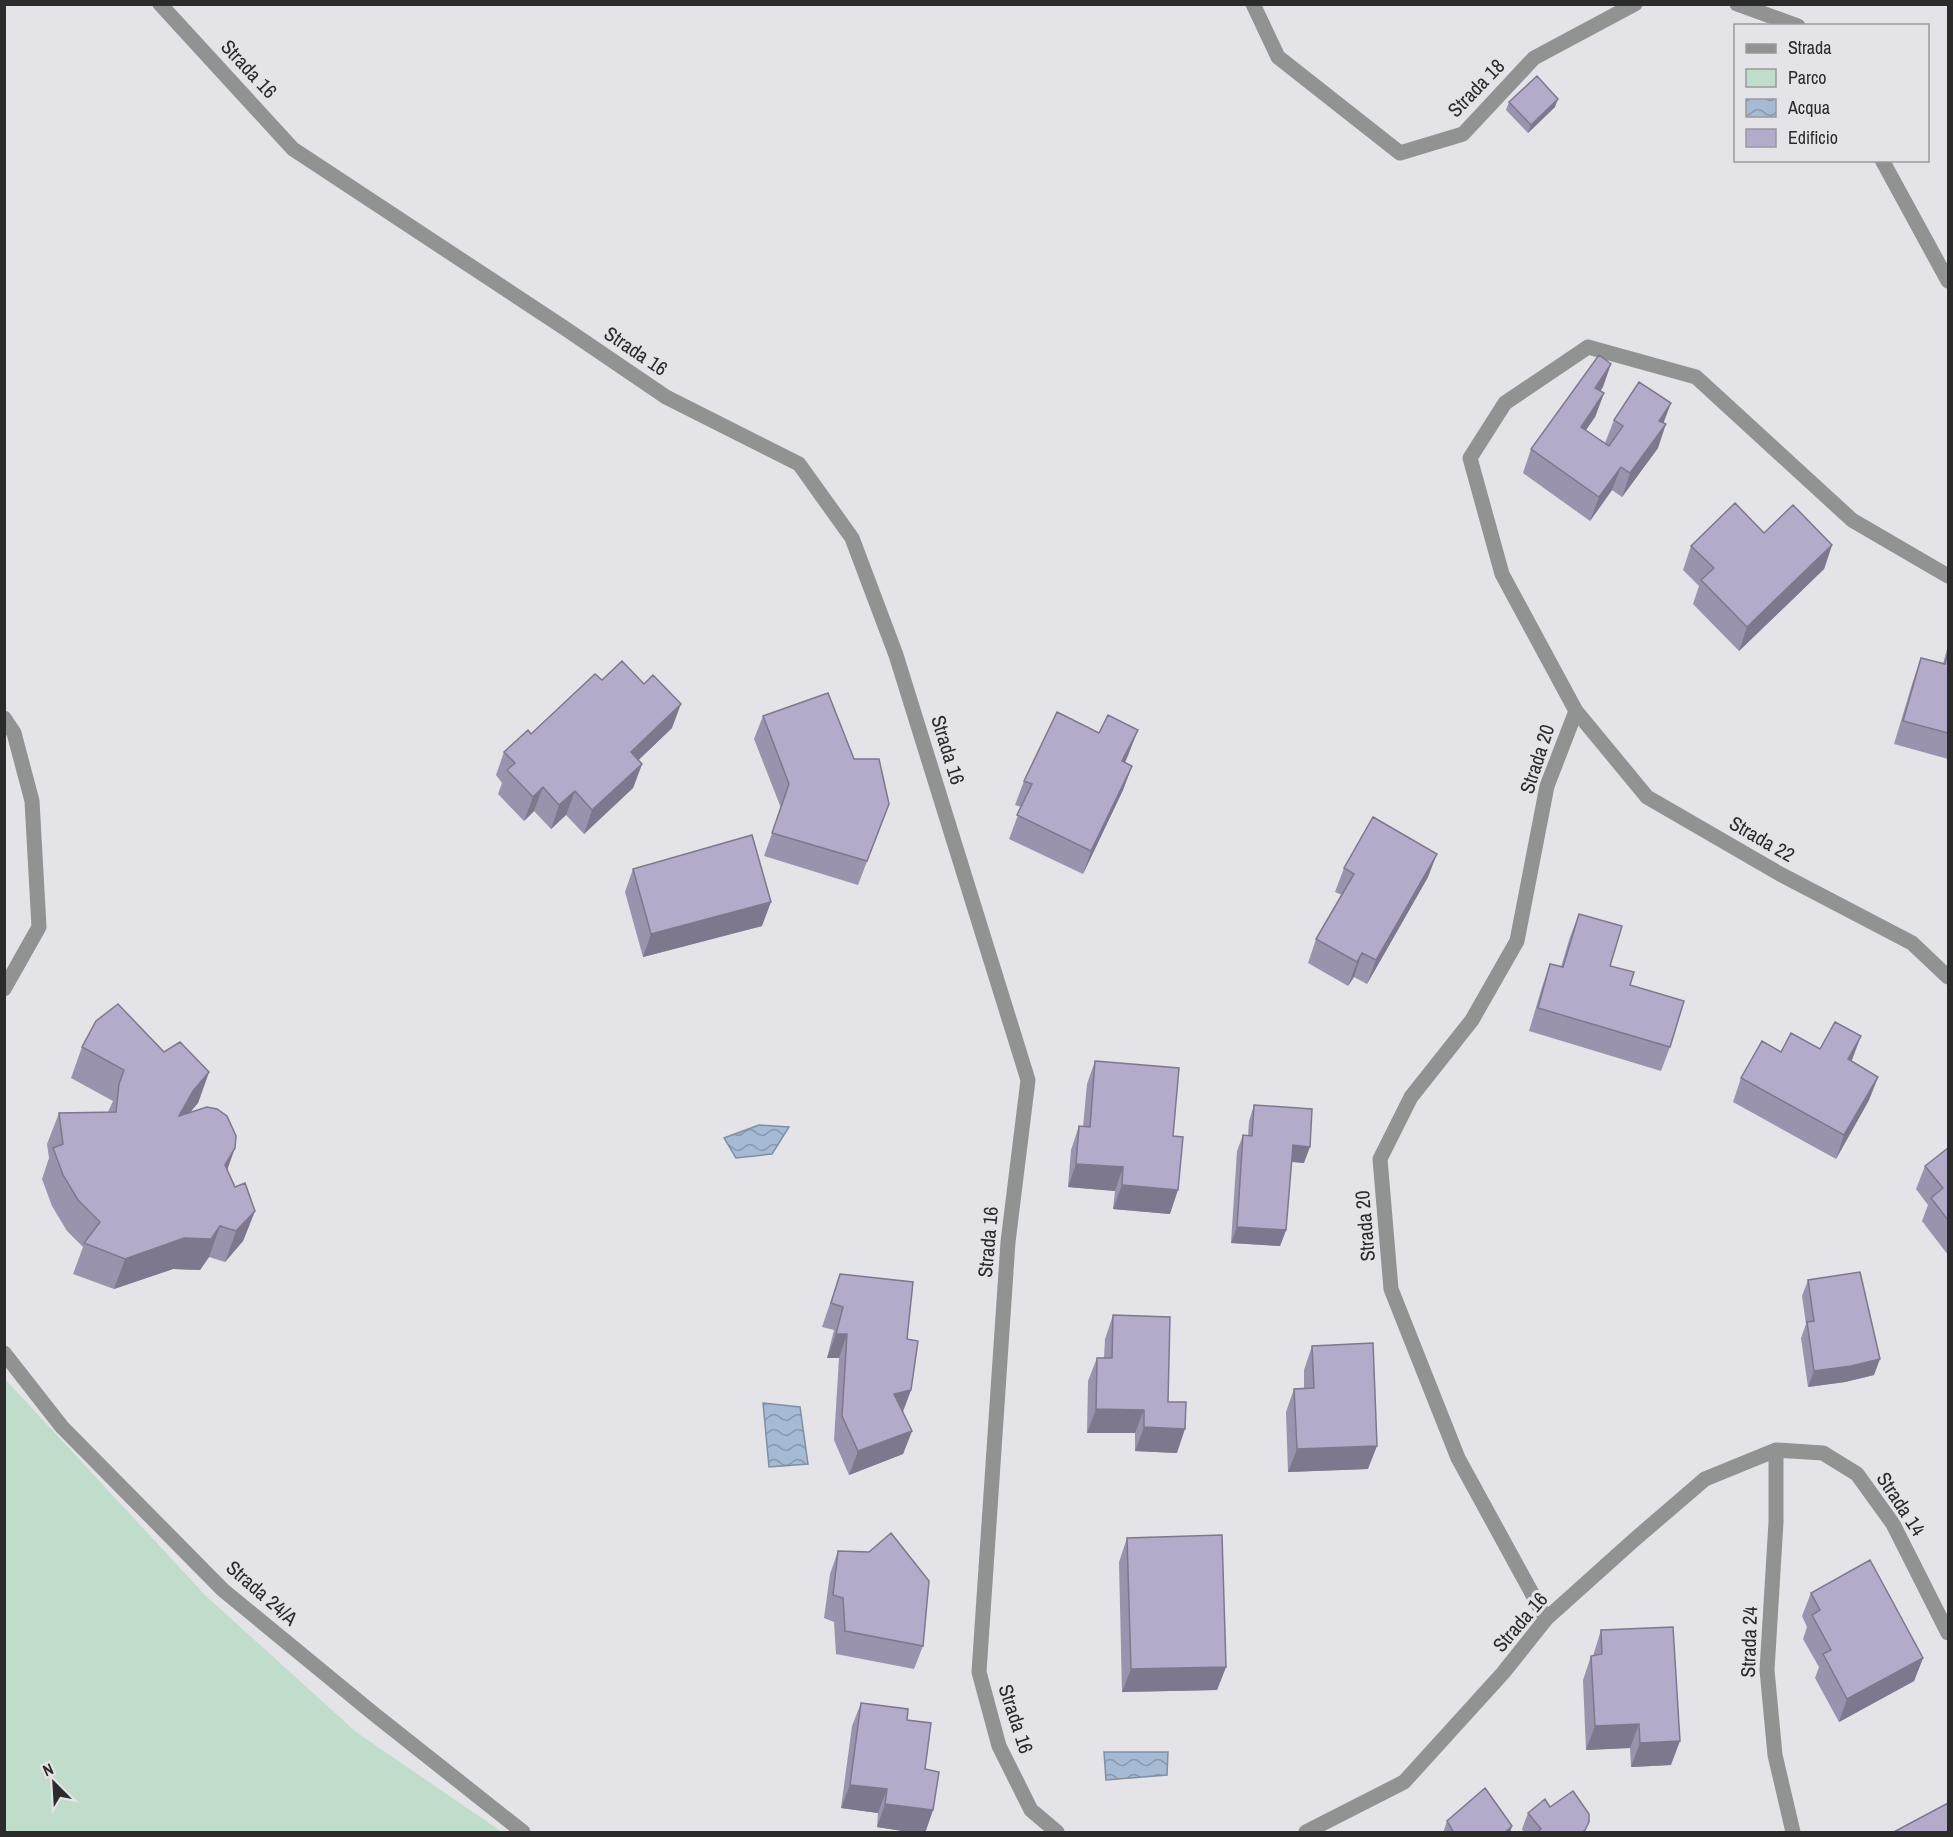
<svg xmlns="http://www.w3.org/2000/svg" width="1953" height="1837" viewBox="0 0 1953 1837" font-family="'Archivo Narrow',sans-serif">
	<style>
		.green { fill: #bfddca }
		.water { fill: url(#water-waves); stroke: #808fa2; stroke-width: 1.5 }
		.lines { fill: none; stroke-linecap: round; stroke-linejoin: round }
		.street { stroke: #919292; stroke-width: 15 }
		.wall { fill: #9a93ad }
		.shaded-wall { fill: #7d788d }
		.building { fill: #b3abc9; stroke: #7d788d; stroke-width: 1.5 }
		.labels { text-anchor: middle; stroke-width: 6; stroke-linejoin: round; paint-order: stroke }
		.street-label { font-size: 20px; fill: #2b2b2c; stroke: #e4e3e7 }
	</style>
	<defs>
		<pattern id="water-waves" width="16" height="10" patternUnits="userSpaceOnUse" patternTransform="scale(1.5)"><rect width="16" height="10" fill="#a5bad4"/><path d="M0 5q4-4 8 0t8 0" fill="none" stroke="#8797ac"/></pattern>
	</defs>
	<rect width="100%" height="100%" fill="#e4e3e7"/>
	<path class="green" d="M 4,1378 L 205,1595 L 356,1732 L 502,1832 L 5,1832 Z"/>
	<path class="water" d="M 759,1125 L 789,1127 L 772,1154 L 736,1158 L 724,1138 Z
		M 763,1403 L 800,1407 L 808,1464 L 769,1467 Z
		M 1104,1752 L 1168,1752 L 1167,1775 L 1106,1780 Z"/>
	<g class="lines">
		<path class="street" d="M 160,4 L 293,149 L 563,327 L 666,397 L 799,464 L 852,538 L 896,655 L 1028,1080 L 1008,1242 L 979,1672 L 999,1746 L 1031,1810 L 1057,1832
			M 1253,4 L 1278,57 L 1400,153 L 1463,134 L 1534,58 L 1635,4
			M 1737,4 L 1798,26
			M 1882,160 L 1948,281
			M 1576,711 L 1647,797 L 1780,874 L 1912,943 L 1948,977
			M 4,718 L 14,733 L 32,801 L 39,927 L 4,989
			M 4,1353 L 62,1427 L 223,1590 L 374,1714 L 523,1832
			M 1776,1450 L 1776,1522 L 1767,1670 L 1775,1755 L 1793,1832
			M 1546,1619 L 1458,1458 L 1391,1289 L 1380,1159 L 1411,1097 L 1472,1020 L 1517,941 L 1547,786 L 1576,711 L 1502,574 L 1470,458 L 1505,403 L 1588,347 L 1696,377 L 1852,520 L 1948,576
			M 1306,1832 L 1404,1782 L 1503,1673 L 1546,1619 L 1634,1540 L 1705,1479 L 1776,1450 L 1823,1453 L 1857,1474 L 1893,1524 L 1948,1633"/>
	</g>
	<path class="wall" d="M 1509,102 L 1555,107 L 1528,133 L 1506,110 Z
		M 1603,387 L 1600,391 L 1604,393 L 1595,417 L 1586,430 L 1605,443 L 1614,420 L 1663,423 L 1658,448 L 1622,497 L 1612,490 L 1590,521 L 1523,473 L 1531,449 Z
		M 1764,533 L 1832,545 L 1824,569 L 1739,651 L 1693,604 L 1699,586 L 1683,570 L 1691,546 Z
		M 1948,645 L 1948,759 L 1894,744 L 1913,681 L 1921,658 L 1943,664 Z
		M 602,680 L 672,728 L 638,760 L 642,764 L 633,788 L 584,834 L 566,815 L 551,829 L 534,811 L 524,821 L 498,794 L 502,783 L 496,775 L 504,752 L 531,734 Z
		M 763,716 L 854,759 L 889,804 L 858,885 L 764,856 L 781,808 L 754,739 Z
		M 1129,753 L 1125,763 L 1132,766 L 1123,790 L 1083,874 L 1009,839 L 1021,807 L 1015,805 L 1024,781 Z
		M 1344,868 L 1428,877 L 1367,984 L 1354,977 L 1348,986 L 1308,963 L 1316,939 L 1342,895 L 1335,892 Z
		M 633,869 L 762,926 L 643,957 L 625,892 Z
		M 1579,914 L 1610,966 L 1630,985 L 1670,1047 L 1661,1071 L 1529,1031 L 1542,987 L 1550,964 L 1561,967 L 1570,937 Z
		M 82,1047 L 164,1052 L 209,1072 L 198,1103 L 189,1113 L 227,1170 L 235,1187 L 255,1211 L 243,1241 L 225,1262 L 209,1257 L 200,1270 L 173,1269 L 114,1289 L 73,1274 L 83,1247 L 67,1231 L 52,1206 L 42,1179 L 49,1158 L 47,1144 L 59,1113 L 108,1112 L 113,1101 L 71,1078 Z
		M 1820,1049 L 1851,1061 L 1878,1077 L 1869,1100 L 1836,1159 L 1733,1102 L 1741,1078 L 1781,1052 Z
		M 1095,1061 L 1173,1136 L 1170,1214 L 1113,1209 L 1115,1191 L 1068,1187 L 1071,1150 L 1079,1126 L 1083,1127 L 1087,1084 Z
		M 1254,1105 L 1304,1163 L 1291,1162 L 1286,1230 L 1280,1246 L 1231,1243 L 1237,1151 L 1243,1135 L 1248,1136 L 1249,1121 Z
		M 1948,1148 L 1948,1255 L 1922,1221 L 1928,1205 L 1916,1189 L 1925,1166 Z
		M 840,1274 L 907,1339 L 911,1390 L 903,1412 L 912,1431 L 903,1454 L 849,1475 L 834,1440 L 839,1358 L 827,1358 L 834,1330 L 822,1327 Z
		M 1808,1280 L 1874,1375 L 1845,1382 L 1808,1387 L 1801,1338 L 1806,1324 L 1802,1296 Z
		M 1113,1315 L 1168,1402 L 1177,1453 L 1135,1451 L 1135,1433 L 1087,1433 L 1088,1381 L 1097,1358 L 1104,1358 L 1105,1339 Z
		M 1312,1346 L 1368,1469 L 1288,1472 L 1286,1412 L 1294,1389 L 1304,1388 L 1304,1370 Z
		M 1127,1538 L 1226,1667 L 1217,1690 L 1122,1692 L 1119,1562 Z
		M 838,1551 L 923,1646 L 914,1669 L 836,1654 L 834,1622 L 824,1618 L 830,1574 Z
		M 1811,1593 L 1923,1658 L 1914,1681 L 1839,1722 L 1815,1678 L 1819,1667 L 1803,1639 L 1807,1627 L 1802,1616 Z
		M 1601,1630 L 1671,1765 L 1631,1767 L 1630,1748 L 1586,1750 L 1583,1680 L 1591,1656 L 1593,1656 Z
		M 861,1703 L 925,1769 L 933,1810 L 925,1833 L 915,1833 L 877,1827 L 878,1813 L 841,1808 L 852,1726 Z
		M 1550,1807 L 1585,1833 L 1524,1833 L 1522,1829 L 1528,1813 Z
		M 1447,1821 L 1510,1833 L 1443,1833 Z"/>
	<path class="shaded-wall" d="M 1558,99 L 1555,107 L 1528,133 L 1531,125 Z
		M 1611,364 L 1603,387 L 1587,411 L 1595,388 Z
		M 1604,393 L 1595,417 L 1572,450 L 1581,427 Z
		M 1671,403 L 1662,427 L 1659,421 Z
		M 1666,424 L 1658,448 L 1622,497 L 1630,473 Z
		M 1621,467 L 1612,490 L 1590,521 L 1599,497 Z
		M 1832,545 L 1824,569 L 1739,651 L 1747,627 Z
		M 681,704 L 672,728 L 622,776 L 631,752 Z
		M 1138,730 L 1129,753 L 1114,785 L 1122,761 Z
		M 642,764 L 633,788 L 584,834 L 592,810 Z
		M 1132,766 L 1123,790 L 1083,874 L 1091,851 Z
		M 543,787 L 534,811 L 524,821 L 533,797 Z
		M 575,791 L 566,815 L 551,829 L 559,805 Z
		M 1437,854 L 1428,877 L 1367,984 L 1376,960 Z
		M 771,902 L 762,926 L 643,957 L 651,934 Z
		M 1362,953 L 1354,977 L 1348,986 L 1357,962 Z
		M 1861,1036 L 1852,1060 L 1839,1083 L 1848,1059 Z
		M 209,1072 L 198,1103 L 182,1122 L 179,1116 L 193,1091 Z
		M 1878,1077 L 1869,1100 L 1836,1159 L 1844,1135 Z
		M 1293,1145 L 1310,1147 L 1304,1163 L 1287,1161 Z
		M 235,1148 L 224,1179 L 225,1165 Z
		M 1076,1164 L 1123,1167 L 1115,1191 L 1068,1187 Z
		M 1122,1185 L 1178,1190 L 1170,1214 L 1113,1209 Z
		M 255,1211 L 243,1241 L 225,1262 L 236,1231 Z
		M 220,1226 L 209,1257 L 200,1270 L 173,1269 L 114,1289 L 125,1259 Z
		M 1237,1227 L 1286,1230 L 1280,1246 L 1231,1243 Z
		M 836,1334 L 847,1334 L 839,1358 L 827,1358 Z
		M 1880,1359 L 1874,1375 L 1845,1382 L 1808,1387 L 1814,1371 Z
		M 911,1390 L 902,1413 L 894,1394 Z
		M 1096,1409 L 1144,1410 L 1135,1433 L 1087,1433 Z
		M 1144,1427 L 1185,1429 L 1177,1453 L 1135,1451 Z
		M 912,1431 L 903,1454 L 849,1475 L 858,1451 Z
		M 1377,1446 L 1368,1469 L 1288,1472 L 1297,1449 Z
		M 1923,1658 L 1914,1681 L 1839,1722 L 1847,1699 Z
		M 1226,1667 L 1217,1690 L 1122,1692 L 1131,1669 Z
		M 1639,1724 L 1630,1748 L 1586,1750 L 1595,1726 Z
		M 1680,1741 L 1671,1765 L 1631,1767 L 1640,1743 Z
		M 850,1785 L 887,1789 L 878,1813 L 841,1808 Z
		M 885,1804 L 933,1810 L 925,1833 L 915,1833 L 877,1827 Z
		M 1512,1826 L 1510,1833 L 1504,1833 Z"/>
	<path class="building" d="M 1537,76 L 1558,99 L 1531,125 L 1509,102 Z
		M 1599,355 L 1611,364 L 1595,388 L 1604,393 L 1581,427 L 1609,446 L 1623,426 L 1614,420 L 1639,382 L 1671,403 L 1659,421 L 1666,424 L 1630,473 L 1621,467 L 1599,497 L 1531,449 Z
		M 1735,503 L 1764,533 L 1793,505 L 1832,545 L 1747,627 L 1701,580 L 1714,568 L 1691,546 Z
		M 1948,652 L 1948,733 L 1903,721 L 1921,658 L 1945,664 Z
		M 622,661 L 644,684 L 653,675 L 681,704 L 631,752 L 642,764 L 592,810 L 575,791 L 559,805 L 543,787 L 533,797 L 507,770 L 515,763 L 504,752 L 528,730 L 531,734 L 595,674 L 602,680 Z
		M 828,693 L 854,759 L 879,759 L 889,804 L 867,861 L 772,833 L 789,784 L 763,716 Z
		M 1057,712 L 1099,733 L 1108,715 L 1138,730 L 1122,761 L 1132,766 L 1091,851 L 1017,815 L 1032,784 L 1024,781 Z
		M 1373,817 L 1437,854 L 1376,960 L 1362,953 L 1357,962 L 1316,939 L 1354,874 L 1344,868 Z
		M 752,835 L 771,902 L 651,934 L 633,869 Z
		M 1579,914 L 1622,926 L 1610,966 L 1634,972 L 1630,985 L 1684,1001 L 1670,1047 L 1538,1008 L 1550,964 L 1563,967 Z
		M 118,1004 L 164,1052 L 180,1042 L 209,1072 L 193,1091 L 179,1116 L 207,1107 L 217,1109 L 227,1116 L 236,1136 L 235,1148 L 225,1165 L 235,1187 L 245,1183 L 255,1211 L 236,1231 L 220,1226 L 211,1239 L 184,1238 L 125,1259 L 84,1243 L 100,1222 L 78,1200 L 63,1175 L 53,1148 L 63,1144 L 59,1113 L 116,1112 L 119,1084 L 124,1070 L 82,1047 L 96,1021 Z
		M 1835,1022 L 1861,1036 L 1848,1059 L 1878,1077 L 1844,1135 L 1741,1078 L 1762,1041 L 1781,1052 L 1791,1033 L 1820,1049 Z
		M 1095,1061 L 1179,1068 L 1173,1136 L 1183,1137 L 1178,1190 L 1122,1185 L 1123,1167 L 1076,1164 L 1079,1126 L 1090,1127 Z
		M 1254,1105 L 1312,1109 L 1310,1147 L 1293,1145 L 1286,1230 L 1237,1227 L 1243,1135 L 1252,1136 Z
		M 1948,1148 L 1948,1220 L 1931,1198 L 1943,1188 L 1925,1166 Z
		M 1860,1272 L 1880,1359 L 1851,1366 L 1814,1371 L 1807,1322 L 1814,1321 L 1808,1280 Z
		M 840,1274 L 913,1282 L 907,1339 L 918,1341 L 911,1390 L 894,1394 L 912,1431 L 858,1451 L 842,1416 L 847,1334 L 836,1334 L 843,1307 L 831,1303 Z
		M 1113,1315 L 1170,1317 L 1168,1402 L 1186,1402 L 1185,1429 L 1144,1427 L 1144,1410 L 1096,1409 L 1097,1358 L 1112,1358 Z
		M 1373,1343 L 1377,1446 L 1297,1449 L 1294,1389 L 1314,1388 L 1312,1346 Z
		M 891,1533 L 929,1581 L 923,1646 L 845,1631 L 843,1598 L 833,1595 L 838,1551 L 869,1552 Z
		M 1222,1535 L 1226,1667 L 1131,1669 L 1127,1538 Z
		M 1870,1560 L 1923,1658 L 1847,1699 L 1823,1654 L 1831,1650 L 1812,1615 L 1820,1610 L 1811,1593 Z
		M 1673,1627 L 1680,1741 L 1640,1743 L 1639,1724 L 1595,1726 L 1591,1656 L 1602,1654 L 1601,1630 Z
		M 861,1703 L 908,1709 L 907,1720 L 931,1723 L 925,1769 L 939,1772 L 933,1810 L 885,1804 L 887,1789 L 850,1785 Z
		M 1485,1788 L 1512,1826 L 1504,1833 L 1454,1833 L 1447,1821 Z
		M 1573,1791 L 1589,1814 L 1589,1822 L 1585,1830 L 1581,1833 L 1536,1833 L 1541,1829 L 1528,1813 L 1545,1799 L 1550,1807 Z
		M 1948,1803 L 1948,1833 L 1892,1833 Z"/>
	<g class="labels">
		<g class="street-label">
			<text transform="translate(249 69) rotate(47)" y="7">Strada 16</text>
			<text transform="translate(1476 88) rotate(-46)" y="7">Strada 18</text>
			<text transform="translate(636 351) rotate(34)" y="7">Strada 16</text>
			<text transform="translate(948 750) rotate(73)" y="7">Strada 16</text>
			<text transform="translate(1537 759) rotate(-72)" y="7">Strada 20</text>
			<text transform="translate(1762 839) rotate(30)" y="7">Strada 22</text>
			<text transform="translate(1365 1226) rotate(-95)" y="7">Strada 20</text>
			<text transform="translate(988 1242) rotate(-85)" y="7">Strada 16</text>
			<text transform="translate(1901 1504) rotate(57)" y="7">Strada 14</text>
			<text transform="translate(262 1593) rotate(41)" y="7">Strada 24/A</text>
			<text transform="translate(1520 1622) rotate(-49)" y="7">Strada 16</text>
			<text transform="translate(1749 1642) rotate(-88)" y="7">Strada 24</text>
			<text transform="translate(1016 1719) rotate(72)" y="7">Strada 16</text>
		</g>
	</g>
	<rect width="1953" height="1837" fill="none" stroke="#2b2b2c" stroke-width="12"/>
	<rect x="1734" y="24" width="195" height="138" fill="#e4e3e7" stroke="#9a999c" stroke-width="1.5"/>
	<rect x="1746" y="44" width="30" height="9" fill="#919292" stroke="#9a999c" stroke-width="1.5"/>
	<text x="1788" y="54" font-size="18" fill="#2b2b2c">Strada</text>
	<rect x="1746" y="69" width="30" height="18" fill="#bfddca" stroke="#9a999c" stroke-width="1.5"/>
	<text x="1788" y="84" font-size="18" fill="#2b2b2c">Parco</text>
	<rect x="1746" y="99" width="30" height="18" fill="url(#water-waves)" stroke="#9a999c" stroke-width="1.5"/>
	<text x="1788" y="114" font-size="18" fill="#2b2b2c">Acqua</text>
	<rect x="1746" y="129" width="30" height="18" fill="#b3abc9" stroke="#9a999c" stroke-width="1.5"/>
	<text x="1788" y="144" font-size="18" fill="#2b2b2c">Edificio</text>
	<g transform="translate(54 1783) rotate(336)" stroke="#e4e3e7" stroke-width="4.5" paint-order="stroke">
	<path d="M0-4.5L10 22L0 15L-10 22Z" fill="#2b2b2c"/>
	<text y="-9" font-size="16" font-weight="bold" text-anchor="middle" fill="#2b2b2c">N</text>
	</g>
</svg>
